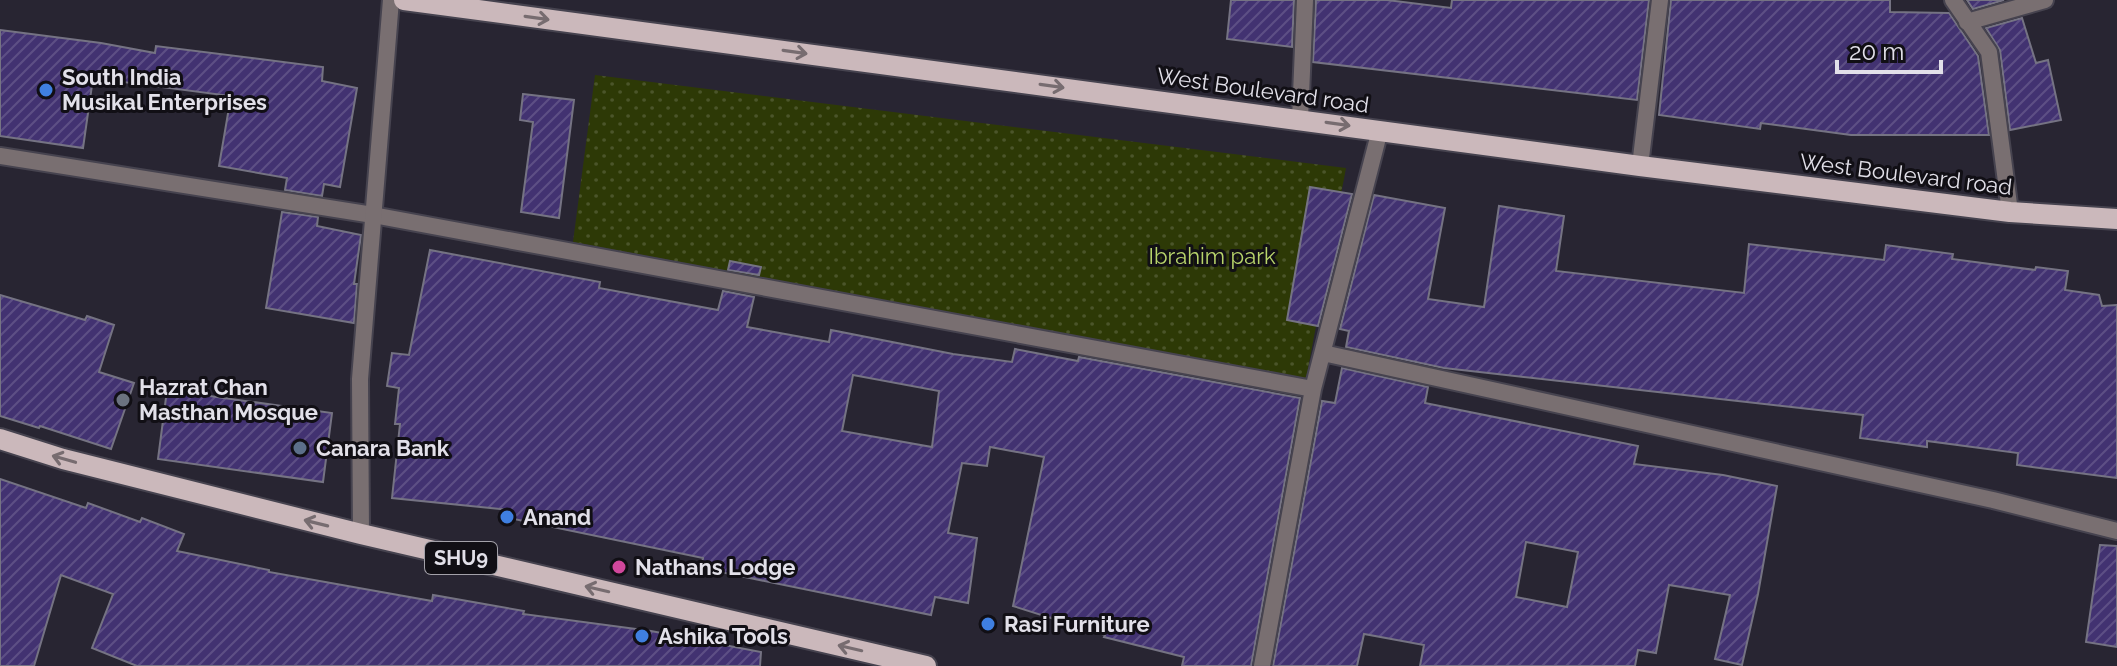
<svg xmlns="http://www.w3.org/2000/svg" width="2117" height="666" font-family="Raleway,sans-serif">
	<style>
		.park { fill: url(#park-dots) }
		.building { fill: url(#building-hatch); stroke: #757383; stroke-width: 2; fill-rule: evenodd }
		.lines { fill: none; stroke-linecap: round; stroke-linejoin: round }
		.minor-casing { stroke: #46434f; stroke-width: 20 }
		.tertiary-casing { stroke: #46434f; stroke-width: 20 }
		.primary-casing { stroke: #46434f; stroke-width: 24 }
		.minor { stroke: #796f71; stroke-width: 16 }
		.tertiary { stroke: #796f71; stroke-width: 16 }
		.primary { stroke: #cbb8bb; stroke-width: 20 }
		.oneway { stroke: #776c70 }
		.shop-dot { fill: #3f7fe0; stroke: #110f15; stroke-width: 3 }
		.worship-dot { fill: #6b7280; stroke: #110f15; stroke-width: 3 }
		.service-dot { fill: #5c6f8a; stroke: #110f15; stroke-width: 3 }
		.hotel-dot { fill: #d1479c; stroke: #110f15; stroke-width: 3 }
		.labels { text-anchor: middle; stroke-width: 6; stroke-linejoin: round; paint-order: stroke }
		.shield { fill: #110f15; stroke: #a3a1a9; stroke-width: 2 }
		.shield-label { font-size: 20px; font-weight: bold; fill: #e2e0e9 }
		.poi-label { font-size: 22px; font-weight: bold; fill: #e2e0e9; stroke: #110f15; text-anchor: start }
		.street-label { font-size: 22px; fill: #e2e0e9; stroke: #110f15 }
		.park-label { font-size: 22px; fill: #b8d46b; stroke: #110f15 }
	</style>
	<defs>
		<pattern id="park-dots" width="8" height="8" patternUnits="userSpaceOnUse" patternTransform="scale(2)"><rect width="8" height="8" fill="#2d3906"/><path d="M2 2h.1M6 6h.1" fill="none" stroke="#4b552a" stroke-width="1.8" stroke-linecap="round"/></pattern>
		<pattern id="building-hatch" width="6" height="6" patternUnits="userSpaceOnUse" patternTransform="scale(2)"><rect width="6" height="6" fill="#423271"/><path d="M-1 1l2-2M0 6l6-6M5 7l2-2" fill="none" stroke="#5d4f85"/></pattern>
	</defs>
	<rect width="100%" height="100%" fill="#282532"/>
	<!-- park -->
	<path class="park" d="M595 75 1346 168 1306 379 573 242Z"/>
	<!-- building -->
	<path class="building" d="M1231 0H1294L1292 47 1227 39Z
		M1316 0H1387L1451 8 1452 0H1649L1637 100 1313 62Z
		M1671 0H1890V12L1949 13 1978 56 1989 135H1851L1761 123 1760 129 1659 115Z
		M1967 0H2004L1973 9Z
		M2022 18 2036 63 2048 60 2061 120 2010 130 2000 50 1986 28Z
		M0 30 101 43 155 53 156 46 323 67 322 81 357 88 340 187 324 184 322 196 285 190 287 178 219 166 231 96 93 78 83 148 0 136Z
		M523 94 574 100 559 218 521 212 533 122 520 120Z
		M1310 187 1352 194 1318 326 1287 320Z
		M1374 195 1445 208 1428 299 1484 307 1499 206 1564 216 1556 271 1744 293 1749 244 1884 260 1886 245 1953 254 1952 259 2035 270 2036 267 2068 271 2065 290 2099 295 2102 306 2117 305V478L2017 465 2018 453 1927 441V447L1860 438 1863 415 1444 368 1346 347 1349 331 1340 329Z
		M282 212 318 217 317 226 361 235 354 284H357L354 323 266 308Z
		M430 250 600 282 599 288 718 310 723 291 754 297 747 327 829 342 831 330 953 354 1012 362 1015 349 1078 361 1079 357 1300 398 1251 666H1182L1184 657 1104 637 1105 635 1013 606 1044 457 990 447 987 466 962 463 948 533 977 538 968 603 935 597 931 615 701 568 703 558 509 518 510 510 392 498 400 424H395L399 388 387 386 392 353 409 355ZM853 375 939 391 932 447 842 431Z
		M730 261 761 267 759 275 728 270Z
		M0 295 85 320 87 316 114 325 99 372 134 383 111 449 40 426 39 428 0 416Z
		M1342 368 1428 387 1425 403 1638 446 1634 464 1723 475 1777 486 1758 594 1742 665 1715 659 1730 595 1669 585 1656 653 1638 650 1635 666H1420L1424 645 1364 634 1357 666H1273L1322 401 1335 403ZM1526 542 1578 552 1567 607 1516 597Z
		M167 390 332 413 323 482 158 459Z
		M0 479 86 508 88 503 140 522 142 518 184 534 177 551 269 570V572L432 601 433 595 524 611 523 614 651 631 761 652 760 666H137L92 648 113 594 61 575 34 666H0Z
		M2100 545 2117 546V647L2086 642Z"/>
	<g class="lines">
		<!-- minor casing -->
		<g class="minor-casing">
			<path id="minor" d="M1953 0 1989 52 2010 212
				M1967 22 2045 0
				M1300 119 1305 0
				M0 156 373 215 1313 389
				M1640 166 1660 0
				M1323 353 1993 500 2117 531
				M1262 666 1313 389 1380 130"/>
		</g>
		<!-- tertiary casing -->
		<g class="tertiary-casing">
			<path id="tertiary" d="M361 534 360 379 391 0"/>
		</g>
		<!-- primary casing -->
		<g class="primary-casing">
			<path id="primary" d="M404 0 1640 166 2010 212 2117 219
				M0 439 63 459 361 534 926 666"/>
		</g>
		<!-- minor -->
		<use href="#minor" class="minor"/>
		<!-- tertiary -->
		<use href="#tertiary" class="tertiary"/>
		<!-- primary -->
		<use href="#primary" class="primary"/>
	</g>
	<!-- one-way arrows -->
	<defs><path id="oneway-shaft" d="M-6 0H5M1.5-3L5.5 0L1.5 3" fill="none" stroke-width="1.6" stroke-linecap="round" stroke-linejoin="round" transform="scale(2)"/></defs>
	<g class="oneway">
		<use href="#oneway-shaft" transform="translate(537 18) rotate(8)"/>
		<use href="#oneway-shaft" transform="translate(795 52) rotate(8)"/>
		<use href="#oneway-shaft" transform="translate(1052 86) rotate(8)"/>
		<use href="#oneway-shaft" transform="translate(1338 124) rotate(8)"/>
		<use href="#oneway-shaft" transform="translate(64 459) rotate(-164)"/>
		<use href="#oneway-shaft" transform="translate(316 523) rotate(-166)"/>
		<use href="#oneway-shaft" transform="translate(597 589) rotate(-167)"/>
		<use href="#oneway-shaft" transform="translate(850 648) rotate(-167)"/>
	</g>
	<!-- markers -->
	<g class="shop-dot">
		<circle cx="46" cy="90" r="8"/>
		<circle cx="507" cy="517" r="8"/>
		<circle cx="988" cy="624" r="8"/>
		<circle cx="642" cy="636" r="8"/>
	</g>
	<circle class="worship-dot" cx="123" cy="400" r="8"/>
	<circle class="service-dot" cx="300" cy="448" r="8"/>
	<circle class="hotel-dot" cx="619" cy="567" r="8"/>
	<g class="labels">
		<!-- shield labels -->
		<rect class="shield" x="425" y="542" width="72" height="32" rx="6"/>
		<g class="shield-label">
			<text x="461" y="565">SHU9</text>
		</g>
		<!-- poi labels -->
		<g class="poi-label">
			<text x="62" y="85">South India<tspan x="62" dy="25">Musikal Enterprises</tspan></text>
			<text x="139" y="395">Hazrat Chan<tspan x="139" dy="25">Masthan Mosque</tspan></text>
			<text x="316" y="456">Canara Bank</text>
			<text x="523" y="525">Anand</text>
			<text x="635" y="575">Nathans Lodge</text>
			<text x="1004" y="632">Rasi Furniture</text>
			<text x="658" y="644">Ashika Tools</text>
		</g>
		<!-- street labels -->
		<g class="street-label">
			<text transform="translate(1263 90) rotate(8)" y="8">West Boulevard road</text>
			<text transform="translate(1906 174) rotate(7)" y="8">West Boulevard road</text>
		</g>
		<!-- park labels -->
		<g class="park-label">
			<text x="1212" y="264">Ibrahim park</text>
		</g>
	</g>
	<!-- scale -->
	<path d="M1837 60v12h104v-12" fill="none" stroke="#e2e0e9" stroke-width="4"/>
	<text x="1849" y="60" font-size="24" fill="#e2e0e9" stroke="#110f15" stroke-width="6" paint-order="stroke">20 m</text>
</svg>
